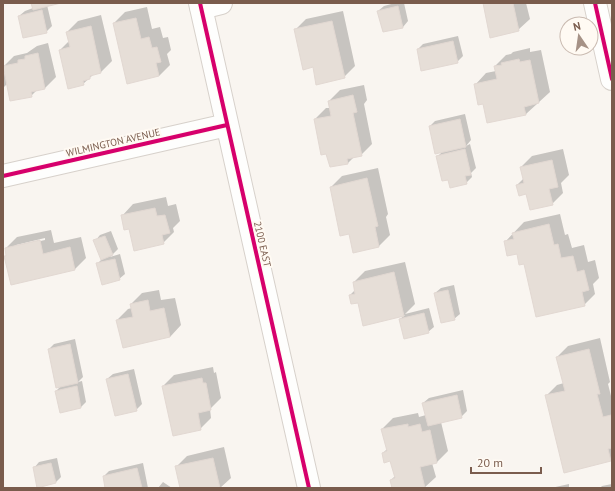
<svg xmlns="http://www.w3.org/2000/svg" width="615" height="491" font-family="'PT Sans',sans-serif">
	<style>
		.shadow { fill: #0003; fill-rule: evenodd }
		.building { fill: #e6ded7; stroke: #e2d8d2 }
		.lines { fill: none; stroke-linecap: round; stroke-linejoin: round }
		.minor-casing { stroke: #d7d1cb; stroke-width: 24 }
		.minor { stroke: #fefefd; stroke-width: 22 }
		.cycleway-casing { stroke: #fffaf3; stroke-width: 6 }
		.cycleway { stroke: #d6006c; stroke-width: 4 }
		.labels { text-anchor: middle; stroke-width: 4; stroke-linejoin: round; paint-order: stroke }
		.street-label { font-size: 10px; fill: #7a5c4d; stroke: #fffaf3 }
	</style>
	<rect width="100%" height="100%" fill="#f9f5f0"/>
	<!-- shadow -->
	<path class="shadow" d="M32 3H57L47 5 52 26 46 32 19 16 25 11 33 8Z
		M395 3H404L408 21 403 27 383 31 378 11 384 6Z
		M484 3H526L530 19 518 30Z
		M147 7 152 29 160 27 163 38 168 37 171 50 167 54 170 65 159 76 114 23 125 12Z
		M343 11 355 66 344 77 313 66 295 30 306 19Z
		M101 15 112 61 101 72 94 74 83 84 60 50 69 41 67 32 78 21Z
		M458 36 463 56 457 62 418 49 423 44Z
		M48 43 56 77 45 88 38 89 31 96 7 84 3 88V62L4 66 14 56 27 53 37 46Z
		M530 48V52L541 50 550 92 526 114 484 103 475 85 486 73 496 71 495 66 506 55 511 54 513 52Z
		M364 85 367 100 364 104 372 144 361 155 354 157 348 163 315 119 326 108H330L329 101 340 90Z
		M465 114 471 140 466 146 470 144 476 168 471 173 472 177 466 183 438 156 443 151 430 126 435 121Z
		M563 149 569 175 561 183 563 193 552 204 527 193 517 185 524 178 521 167 532 156Z
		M378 168 388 214 386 217 390 235 379 246 350 233 331 187 342 176Z
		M166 197 168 206 176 204 180 221 173 228 174 232 163 243 130 228 122 216 133 204Z
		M560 214 565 235 568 234 572 248 584 245 588 262 595 260 599 278 593 284 595 294 584 305 525 263 517 253 505 242 524 222Z
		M51 230 54 243 81 237 86 258 75 269 12 283 5 256 7 255 6 248 17 237ZM45 238V240L13 247 16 245Z
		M111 231 118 249 110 257 120 254 125 274 119 279 97 264 102 259 95 241 100 235Z
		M405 262 415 304 405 314 429 308 434 327 428 332 400 319 405 315 364 325 359 302 350 295 355 290 354 282 365 271Z
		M454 285 460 314 454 319 435 293 441 288Z
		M159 290 161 300 175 298 181 325 170 337 117 320 128 309 132 308 131 304 142 293Z
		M600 338 610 382 608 384 612 400V459L610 460 546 396 557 385 564 383 557 357 568 346Z
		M75 339 83 377 78 382 82 381 86 402 81 407 56 391 61 386 49 349 54 344Z
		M213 367 214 373 216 372 221 398 210 409 211 418 200 429 163 386 174 375Z
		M134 369 142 404 136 410 107 379 113 374Z
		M463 390 467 411 461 417 441 422 448 451 437 462 432 463 436 477 424 488H393L391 480 395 476 391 460 383 453 387 449 382 429 393 418 418 413 419 417 426 415 423 403 429 398Z
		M224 447 231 478 220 488H181L176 467 187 456Z
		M57 458 61 477 56 482 38 487 34 468 39 462Z
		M143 463 148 488H106L104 476 109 471Z
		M163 482 172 488H158Z
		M569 484V488H551Z
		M612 484V488H600L602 486Z"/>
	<!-- building -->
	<path class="building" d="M31 3H61L33 10Z
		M483 3H513L519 31 490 38Z
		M398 6 403 28 383 32 377 11Z
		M42 10 47 33 23 38 18 16Z
		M136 18 141 39 149 37 152 48 157 47 161 62 156 63 159 76 127 84 113 23Z
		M332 21 345 78 316 85 313 67 303 70 294 29Z
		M91 26 101 73 90 76V79L83 81 84 85 68 89 59 50 70 47 66 32Z
		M453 41 458 63 421 71 417 49Z
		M38 53 45 89 31 92 32 97 10 101 3 66 18 63V60L25 59V56Z
		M519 59 520 62 530 60 539 103 524 107 526 115 487 123 483 104 478 105 474 84 497 79 494 66 502 65 501 63Z
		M353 95 357 112 353 113 362 156 347 159 348 164 330 167 326 154 321 155 314 119 331 116 328 101Z
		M460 119 466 147 435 154 429 126Z
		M465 149 471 175 465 176 467 184 450 188 448 180 442 181 436 156Z
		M552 160 558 187 549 189 553 205 530 210 526 194 519 196 516 185 524 183 520 167Z
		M367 178 378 226 375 227 379 247 353 253 349 234 340 236 330 187Z
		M155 208 157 216 165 215 170 233 162 235 164 244 134 251 129 229 124 230 121 215Z
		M549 224 554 245 558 244 561 258 573 256 577 272 584 270 589 290 582 292 585 306 536 317 524 264 519 265 517 254 507 256 504 241 514 239 512 233Z
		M105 236 113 255 101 260 93 240Z
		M40 240 43 254 70 247 75 270 11 285 4 256H6L5 248Z
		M115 259 120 280 102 285 96 263Z
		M394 272 404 316 363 326 358 303 351 304 349 295 355 294 353 282Z
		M448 290 455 320 441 323 434 293Z
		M148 300 150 311 164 308 170 337 123 348 116 320 133 317 130 304Z
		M424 313 429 333 404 339 399 319Z
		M70 344 78 383 56 388 48 349Z
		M589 349 600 394H597L603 417 611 415 612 420V448L608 449 611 461 564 473 545 395 565 391 556 357Z
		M128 374 137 411 115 416 106 379Z
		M202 378 203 383H206L211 410 198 413 201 430 173 436 162 386Z
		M77 386 81 408 60 413 55 391Z
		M457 395 462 418 428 426 422 403Z
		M408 424V427L420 424 422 432 430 430 437 463 420 467 425 488H392L390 480 395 478 390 461 384 463 382 453 387 451 381 429Z
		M213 458 220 488H180L175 466Z
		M51 463 56 483 37 488 33 467Z
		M137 468 142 488H105L103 476Z"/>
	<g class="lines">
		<!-- minor casing -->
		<g class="minor-casing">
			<path id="minor" d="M200 3 309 488
				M595 3 612 79
				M201 8 221 3
				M3 176 227 125"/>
		</g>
		<!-- minor -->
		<use href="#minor" class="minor"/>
		<!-- cycleway casing -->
		<g class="cycleway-casing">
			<path id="cycleway" d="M200 3 309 488
				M595 3 612 79
				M3 176 227 125"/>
		</g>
		<!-- cycleway -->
		<use href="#cycleway" class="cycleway"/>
	</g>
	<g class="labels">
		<!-- street labels -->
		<g class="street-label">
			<text transform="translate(113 142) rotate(-13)" y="4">WILMINGTON AVENUE</text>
			<text transform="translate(263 244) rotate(77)" y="4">2100 EAST</text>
		</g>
	</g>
	<!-- border -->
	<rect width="615" height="491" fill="none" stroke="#7a5c4d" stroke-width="8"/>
	<!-- north arrow -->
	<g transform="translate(579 36) rotate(347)"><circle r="19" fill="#fffaf3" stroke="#cabbb1"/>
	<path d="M0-3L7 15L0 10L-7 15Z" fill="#a69286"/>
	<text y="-6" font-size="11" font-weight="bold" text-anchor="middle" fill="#7a5c4d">N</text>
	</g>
	<!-- scale -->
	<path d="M471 467v6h70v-6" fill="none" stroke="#7a5c4d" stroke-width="2"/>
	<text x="477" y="467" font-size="12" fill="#7a5c4d" stroke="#fffaf3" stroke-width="3" paint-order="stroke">20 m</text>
</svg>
